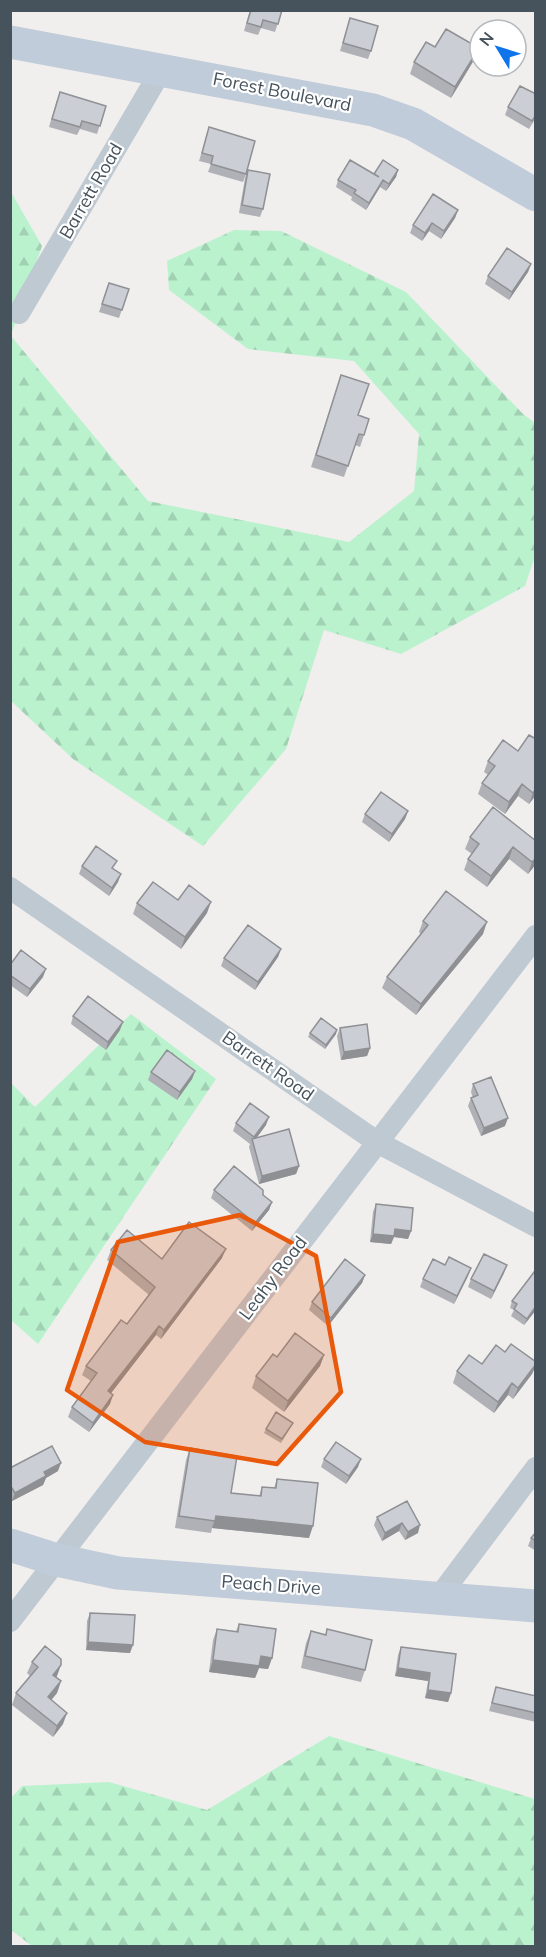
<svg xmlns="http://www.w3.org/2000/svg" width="546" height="1957" font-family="Mulish,sans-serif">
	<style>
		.forest { fill: url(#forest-firs) }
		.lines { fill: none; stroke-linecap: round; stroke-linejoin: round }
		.street { stroke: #bec9d2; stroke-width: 22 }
		.secondary { stroke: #c0ccd9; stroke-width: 33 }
		.wall { fill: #afb1b6 }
		.shaded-wall { fill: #8e9094 }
		.building { fill: #cbced4; stroke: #8e9094; stroke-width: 1.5 }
		.marked { fill: #e8590c; fill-opacity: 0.2; stroke: #e8590c; stroke-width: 4.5; stroke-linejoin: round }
		.labels { text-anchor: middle; stroke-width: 4.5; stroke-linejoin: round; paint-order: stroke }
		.street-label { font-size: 18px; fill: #46535d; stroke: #fff }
	</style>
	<defs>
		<pattern id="forest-firs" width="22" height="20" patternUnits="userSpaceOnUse" patternTransform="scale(1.5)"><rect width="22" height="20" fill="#baf2ce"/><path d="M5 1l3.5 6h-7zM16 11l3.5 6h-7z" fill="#a1d1b3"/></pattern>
	</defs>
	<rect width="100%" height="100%" fill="#f1eeee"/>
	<!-- forest -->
	<path class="forest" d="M11 192 42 246 11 335Z
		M234 230 281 231 406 292 523 414 535 423V556L525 586 401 654 324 630 286 749 203 846 73 759 11 701V336L148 501 349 542 414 491 419 434 354 361 248 349 169 290 167 261Z
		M131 1014 216 1079 38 1344 11 1320 10 1082 35 1107Z
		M329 1736 535 1799V1946H32L11 1930V1798L22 1786 109 1782 207 1810Z"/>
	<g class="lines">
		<!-- street -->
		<path class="street" d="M19 313 162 69
			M10 888 377 1142 536 1226
			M438 1598 536 1468
			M10 1621 536 936"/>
		<!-- secondary -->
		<path class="secondary" d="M10 42 373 110 413 124 536 195
			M10 1545 57 1560 118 1573 536 1606"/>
	</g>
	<!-- wall -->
	<path class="wall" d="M250 10H282L275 32 261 28 258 35 244 31Z
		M350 18 371 51 368 59 340 51Z
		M435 47 474 60 451 98 410 74 414 62Z
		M57 100 106 106 97 134 80 129 77 135 49 127Z
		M508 107 536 118 529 129 505 115Z
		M209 127 246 174 243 182 208 172 211 164 199 161Z
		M248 170 263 209 260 217 239 213 245 178Z
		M398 170 396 177 386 191 380 187 366 210 351 200 352 197 336 187 338 180Z
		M458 210 455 218 441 239 429 231 422 241 410 233 413 225Z
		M531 264 528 272 509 300 485 284 488 276Z
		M109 283 129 289 119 318 99 312Z
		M341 375 358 415 364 435 360 447 355 445 344 477 311 467Z
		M536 739V795L529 804 518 796 505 814 478 794 482 783 488 775 484 772 488 761 518 751Z
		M408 811 405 819 389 842 362 822 365 814Z
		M470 837 536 841V864L528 874 509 859 487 887 464 870 468 859 472 854 465 849Z
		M82 866 114 869 118 882 109 896 79 874Z
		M178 900 207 913 181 949 133 914 137 903Z
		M423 921 483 934 416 1015 382 988 387 977 421 934 419 932Z
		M281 949 278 957 255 990 221 966 224 958Z
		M10 965 43 977 27 997 10 985Z
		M73 1016 120 1030 106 1050 71 1024Z
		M340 1028 370 1048 367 1056 341 1060 337 1036Z
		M310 1033 336 1034 325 1049 308 1037Z
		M195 1071 192 1079 177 1100 148 1080 151 1072Z
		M473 1084 505 1126 481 1136 468 1106 471 1098H473L471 1092Z
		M236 1123 266 1125 256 1138 299 1166 296 1174 259 1184 249 1147 250 1144 233 1131Z
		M214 1190 272 1202 269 1210 252 1231 211 1198Z
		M376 1204 411 1231 408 1239 394 1237 391 1244 370 1242 373 1212Z
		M111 1250 162 1259 222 1258 161 1339 156 1335 111 1393 110 1404 89 1432 68 1417 72 1407 91 1381 82 1375 86 1366 127 1324 149 1295 107 1260Z
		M445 1265 468 1276 454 1304 420 1287 423 1279Z
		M536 1269V1310L524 1325 511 1316 514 1310 510 1308 512 1301 532 1274 535 1269Z
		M504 1273 491 1299 468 1287 471 1279Z
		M365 1275 362 1283 328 1326 309 1310 312 1302Z
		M505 1352 536 1362V1366L532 1374 513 1399 508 1395 494 1413 453 1383 457 1371 482 1364Z
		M324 1355 320 1366 284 1412 252 1388 256 1376 277 1357Z
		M293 1423 281 1443 264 1433 266 1429Z
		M190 1448 231 1493 259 1496 262 1487 274 1488 277 1479 309 1538 212 1528 211 1533 175 1528 186 1460Z
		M324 1459 358 1467 346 1484 321 1467Z
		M10 1468 58 1471 46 1478 43 1485 12 1501 10 1498Z
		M407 1501 418 1533 405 1540 399 1531 382 1541 374 1525 377 1517Z
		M536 1532V1551L528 1546 531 1538Z
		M90 1613 130 1653 86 1650 87 1621Z
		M239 1624 272 1658 268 1669 259 1668 255 1678 209 1672 213 1640 217 1629 236 1631Z
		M327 1629 365 1670 361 1682 301 1668 306 1643 311 1631 325 1635Z
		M401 1647 451 1693 448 1702 425 1698 428 1681 395 1676 398 1655Z
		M32 1662 57 1676 56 1678 61 1681 57 1693 51 1700 63 1724 53 1737 12 1705 16 1693 30 1676 27 1673Z
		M496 1687 536 1696V1722L489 1711Z"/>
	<!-- shaded-wall -->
	<path class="shaded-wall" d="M479 48 474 60 451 98 455 87Z
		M398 170 396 177 386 191 389 184Z
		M383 180 380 187 366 210 369 203Z
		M458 210 455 218 441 239 444 231Z
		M432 223 429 231 422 241 425 233Z
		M531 264 528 272 509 300 512 292Z
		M522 784 518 796 505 814 509 802Z
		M536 789V795L529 804 533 793Z
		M408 811 405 819 389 842 392 834Z
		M513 847 509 859 487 887 491 876Z
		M536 858V864L528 874 532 862Z
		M121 874 118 882 109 896 112 888Z
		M211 902 207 913 181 949 185 937Z
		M487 922 483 934 416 1015 421 1004Z
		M281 949 278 957 255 990 258 982Z
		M46 969 43 977 27 997 30 989Z
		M123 1022 120 1030 106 1050 108 1042Z
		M337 1030 336 1034 325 1049 326 1045Z
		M370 1048 367 1056 341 1060 344 1052Z
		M195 1071 192 1079 177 1100 180 1092Z
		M269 1117 266 1125 253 1143 254 1137Z
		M508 1118 505 1126 481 1136 484 1128Z
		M299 1166 296 1174 259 1184 262 1176Z
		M272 1202 269 1210 252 1231 255 1223Z
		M395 1229 411 1231 408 1239 394 1237 391 1244 370 1242 373 1234Z
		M226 1249 222 1258 161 1339 164 1330Z
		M507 1265 504 1273 491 1299 494 1291Z
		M471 1268 468 1276 454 1304 457 1296Z
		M365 1275 362 1283 328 1326 331 1318Z
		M536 1306V1310L524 1325 527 1319Z
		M159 1326 156 1335 105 1401 108 1391Z
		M324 1355 320 1366 284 1412 288 1401Z
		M536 1364 532 1374 513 1399 518 1388Z
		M512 1383 508 1395 494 1413 498 1402Z
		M113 1395 110 1404 89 1432 93 1423Z
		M361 1459 358 1467 346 1484 349 1476Z
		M61 1463 58 1471 46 1478 43 1485 12 1501 15 1493 44 1472Z
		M216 1516 313 1526 309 1538 212 1528Z
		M402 1523 399 1531 382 1541 385 1533Z
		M420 1525 418 1533 405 1540 408 1532Z
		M88 1642 133 1645 130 1653 86 1650Z
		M261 1656 272 1658 268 1669 259 1668 255 1678 209 1672 213 1660Z
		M61 1665 57 1676 49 1687 53 1675Z
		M398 1668 430 1673 428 1681 395 1676Z
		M61 1681 57 1693 44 1709 48 1697Z
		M428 1690 451 1693 448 1702 425 1698Z
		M67 1713 63 1724 53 1737 57 1726Z"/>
	<!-- building -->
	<path class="building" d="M251 10H282L278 24 263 20 261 27 247 23Z
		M350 18 378 26 371 51 343 43Z
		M446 29 479 48 455 87 414 62 426 42 435 47Z
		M520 86 536 94V115L532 121 508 107Z
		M60 92 106 106 100 126 82 121 80 127 52 119Z
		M209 127 255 141 246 174 211 164 213 156 202 153Z
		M350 160 379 177 374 174 383 160 398 170 389 184 383 180 369 203 354 193 356 190 338 180Z
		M248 170 270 174 263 209 242 205Z
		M433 194 458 210 444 231 432 223 425 233 413 225Z
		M507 248 531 264 512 292 488 276Z
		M109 283 129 289 122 310 102 304Z
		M341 375 369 384 358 415 369 419 364 435 359 434 348 466 316 455Z
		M529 735 536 739V789L533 793 522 784 509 802 482 783 495 766 488 761 503 740 518 751Z
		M381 792 408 811 392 834 365 814Z
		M493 807 536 841V858L532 862 513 847 491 876 468 859 479 844 470 837Z
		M96 846 117 861 112 868 121 874 112 888 82 866Z
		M153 882 178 900 189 885 211 902 185 937 137 903Z
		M446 891 487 922 421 1004 387 977 428 925 423 921Z
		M248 925 281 949 258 982 224 958Z
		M21 950 46 969 30 989 10 975V965Z
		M88 996 123 1022 108 1042 73 1016Z
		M321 1018 337 1030 326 1045 310 1033Z
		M367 1024 370 1048 344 1052 340 1028Z
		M167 1050 195 1071 180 1092 151 1072Z
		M491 1077 508 1118 484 1128 471 1098 478 1095 473 1084Z
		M250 1103 269 1117 254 1137 236 1123Z
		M289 1129 299 1166 262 1176 252 1139Z
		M234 1166 263 1190V1195L272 1202 255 1223 214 1190Z
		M376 1204 413 1208 411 1231 395 1229 394 1236 373 1234Z
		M189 1222 226 1249 164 1330 159 1326 108 1391 113 1395 93 1423 72 1407 97 1373 86 1366 121 1320 127 1324 155 1287 111 1250 127 1230 162 1259Z
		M484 1254 507 1265 494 1291 471 1279Z
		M449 1257 471 1268 457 1296 423 1279 433 1259 445 1265Z
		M345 1259 365 1275 331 1318 312 1302Z
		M536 1269V1306L527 1319 514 1309 517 1304 512 1301 535 1271V1269Z
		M295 1333 324 1355 288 1401 256 1376 273 1354 277 1357Z
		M511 1344 536 1362V1364L518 1388 512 1383 498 1402 457 1371 469 1355 482 1364 496 1345 505 1352Z
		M276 1412 293 1423 282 1439 266 1429Z
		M336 1442 361 1459 349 1476 324 1459Z
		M52 1446 61 1463 44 1472 46 1476 15 1493 10 1485V1468Z
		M190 1448 237 1456 231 1493 261 1496 262 1487 276 1488 277 1479 318 1483 313 1526 216 1516 215 1521 179 1516Z
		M407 1501 420 1525 408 1532 402 1523 385 1533 377 1517Z
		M536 1532V1541L531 1538Z
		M90 1613 135 1615 133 1645 88 1642Z
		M239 1624 276 1629 272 1658 261 1656 259 1666 213 1660 217 1629 238 1632Z
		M327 1629 372 1640 365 1670 305 1656 311 1631 326 1635Z
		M45 1646 61 1659V1665L53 1675 61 1681 48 1697 67 1713 57 1726 16 1693 38 1667 32 1662Z
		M401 1647 456 1654 451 1693 428 1690 430 1673 398 1668Z
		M496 1687 536 1696V1713L492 1703Z"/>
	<!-- marked area -->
	<path class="marked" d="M240 1215 316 1256 341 1392 277 1464 145 1442 67 1390 118 1242Z"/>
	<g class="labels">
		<!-- street labels -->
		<g class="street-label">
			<text transform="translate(282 92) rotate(11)" y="6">Forest Boulevard</text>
			<text transform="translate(91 191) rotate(-60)" y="6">Barrett Road</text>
			<text transform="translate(268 1066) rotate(35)" y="6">Barrett Road</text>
			<text transform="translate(273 1278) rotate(-53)" y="6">Leahy Road</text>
			<text transform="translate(271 1585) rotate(4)" y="6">Peach Drive</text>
		</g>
	</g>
	<!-- border -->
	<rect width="546" height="1957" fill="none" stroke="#46535d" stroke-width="24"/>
	<!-- north arrow -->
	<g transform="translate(498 48) rotate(308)"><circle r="28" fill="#ffffff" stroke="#b5babe" stroke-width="1.5"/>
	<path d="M0-4.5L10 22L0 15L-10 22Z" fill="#0e74eb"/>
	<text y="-9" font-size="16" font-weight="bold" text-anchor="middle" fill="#46535d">N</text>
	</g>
</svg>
